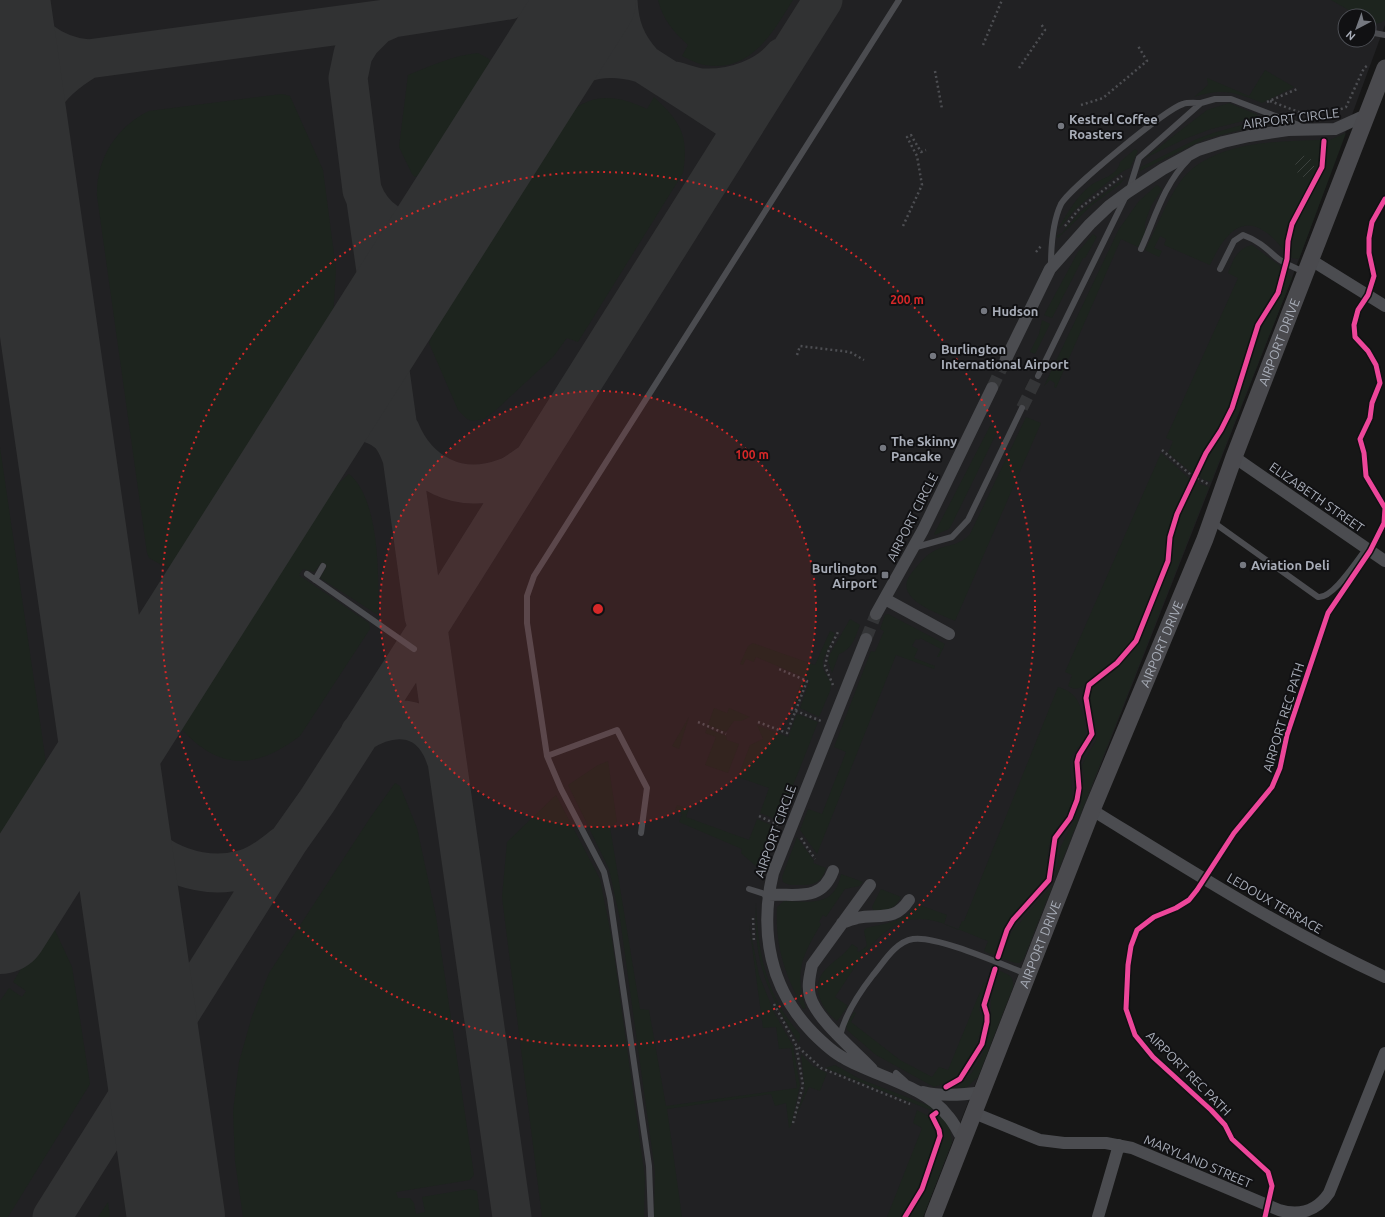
<svg xmlns="http://www.w3.org/2000/svg" width="1385" height="1217" font-family="Ubuntu,sans-serif">
	<style>
		.built { fill: #212123; fill-rule: evenodd }
		.grass { fill: #1d241e }
		.garden { fill: url(#garden-furrows) }
		.lines { fill: none; stroke-linecap: round; stroke-linejoin: round }
		.taxiway { stroke: #313233; stroke-width: 39 }
		.runway { stroke: #313233; stroke-width: 98 }
		.minor-tunnel { stroke: #343537; stroke-width: 12; stroke-dasharray: 12 6; stroke-linecap: butt }
		.path { stroke: #4d4e52; stroke-width: 2.5; stroke-dasharray: 2 3; stroke-linecap: butt }
		.service { stroke: #4b4c50; stroke-width: 6 }
		.minor { stroke: #4b4c50; stroke-width: 12 }
		.secondary { stroke: #4a4a4e; stroke-width: 17 }
		.cycleway-casing { stroke: #111113; stroke-width: 8 }
		.cycleway { stroke: #ed469a; stroke-width: 5 }
		.ring { fill: none; stroke: #d62828; stroke-width: 2; stroke-dasharray: 2 4 }
		.poi-dot { fill: #757880; stroke: #111113; stroke-width: 1.5 }
		.labels { text-anchor: middle; stroke-width: 4; stroke-linejoin: round; paint-order: stroke }
		.street-label { font-size: 13px; fill: #a8adb8; stroke: #111113 }
		.poi-label { font-size: 13px; font-weight: bold; fill: #a8adb8; stroke: #111113; text-anchor: start }
		.centre { fill: #d62828; stroke: #111113; stroke-width: 2 }
		.ring-label { font-size: 12px; text-anchor: middle; font-weight: bold; fill: #d62828; stroke: #111113; stroke-width: 4; stroke-linejoin: round; paint-order: stroke }
	</style>
	<defs>
		<pattern id="garden-furrows" width="10" height="10" patternUnits="userSpaceOnUse"><rect width="10" height="10" fill="#1d241e"/><path d="M-1 1l2-2M0 10L10 0M9 11l2-2" fill="none" stroke="#3b413d"/></pattern>
	</defs>
	<rect width="100%" height="100%" fill="#171717"/>
	<!-- built -->
	<path class="built" d="M0 0H1385V25L1292 278 923 1217H0ZM1345 16H1369V40H1345Z"/>
	<!-- grass -->
	<path class="grass" d="M658 0H793C773 32 751 73 705 65 697 64 689 59 682 56L688 45C673 31 663 20 658 0Z
		M1331 0H1385V20C1380 24 1375 25 1369 21V16H1359Z
		M478 53 489 59 494 71C479 105 450 159 415 177L412 174 399 147 408 75C431 66 454 55 478 53Z
		M1265 70 1294 87 1262 103C1235 92 1222 88 1194 97L1208 85 1207 78 1249 96Z
		M282 94 290 96 323 170 336 269 333 318 313 363 201 543 178 574 149 558 147 553 97 196C96 159 116 127 149 111Z
		M654 97C681 122 689 136 683 173L578 342 567 338 553 357 496 410 484 419 472 421 467 419 458 410 429 343 450 293 551 131C581 96 605 89 647 109Z
		M1229 103 1258 115 1255 118 1211 129 1187 138 1145 158 1207 110Z
		M1262 117 1272 122 1205 139 1140 171 1141 167 1197 139 1213 133 1260 120Z
		M1346 133 1299 259 1292 258C1278 242 1313 193 1320 177 1325 166 1326 153 1327 141Z
		M1321 140 1318 168 1287 227 1284 247 1282 248C1277 242 1271 235 1264 231 1237 213 1220 244 1210 265L1164 245 1166 239 1160 236 1154 248 1162 251 1159 257 1145 250C1157 228 1165 203 1180 182 1209 142 1275 141 1321 140Z
		M1135 149 1138 151 1130 168C1121 170 1084 201 1075 210 1069 216 1065 223 1058 229 1067 214 1076 197 1090 186 1100 178 1117 177 1120 162Z
		M1126 177 1119 185 1092 205 1058 238 1056 236 1062 233 1080 212Z
		M1157 185 1162 189 1151 206 1145 223V233L1138 247 1121 239 1056 388 1054 387 1055 383 1050 380 1044 386 1119 229 1139 201Z
		M1093 234 1097 237 1085 258H1083L1052 318 1044 315 1078 252Z
		M1252 245 1279 265 1282 269 1278 287 1254 330 1233 400 1196 471 1194 473 1191 472 1168 453 1173 441 1166 438 1238 278 1228 273C1233 260 1237 249 1252 245Z
		M1286 272 1292 278 1211 482 1202 479 1199 474 1207 456 1233 411 1266 315 1279 296Z
		M1042 320 1050 324 1035 354 1030 352 1039 334Z
		M1026 417 1041 423 955 621C936 612 888 598 914 570 919 564 926 555 934 551 947 544 960 546 970 534Z
		M990 426 998 430 952 524 949 529 935 535 934 534Z
		M0 447 47 770 45 785 0 853Z
		M1161 453 1190 479 1169 533 1166 560 1134 639 1116 660 1083 686C1077 690 1073 689 1068 686L1072 675 1065 672Z
		M349 474C380 499 379 578 378 615L320 578 327 566 322 562 314 572 303 569 299 575 369 623 370 629 300 736C251 773 215 769 175 722L316 503Z
		M1196 483 1209 487 1024 958 1020 963H1015L1001 958 1011 933 1054 883 1061 846 1075 819 1081 803 1084 779 1082 765 1096 740 1097 730 1089 705V694L1095 683 1123 661 1135 648 1143 634 1171 560 1175 528 1179 516Z
		M888 614 945 644 939 657H937L941 649 920 638 919 640 916 639 912 646 918 649 914 658 935 666 934 669 896 655 817 854 800 830 808 809 822 814 846 752 834 747 871 651 875 652 884 631 880 629 885 615Z
		M850 619 860 625C855 637 853 649 839 654L832 673 828 661 830 654Z
		M830 631 835 633 823 660V669L831 683 830 691 819 717 800 708 810 680 756 657 754 662 746 659 743 665 740 664 748 646 753 643 815 665Z
		M802 681 805 682 795 706 792 705Z
		M1058 687C1064 689 1070 691 1074 696 1081 703 1089 730 1084 739 1081 746 1073 751 1071 759 1068 773 1075 789 1071 805 1066 819 1054 827 1050 842 1046 854 1049 866 1045 878L1006 923 999 939 995 956 984 951 988 941C970 935 948 923 930 920 883 911 858 965 835 997L848 1006 837 1021C821 1009 810 986 825 970 834 960 845 955 852 944L858 948 857 951 859 952 867 946 864 931 866 928C884 924 907 921 917 904L947 915 944 924 958 930 962 921H964Z
		M714 708 727 713 729 708 750 717 741 721H734L726 732 708 725Z
		M797 714 818 722 779 821 760 813 769 788 738 777 750 745 763 739 757 725 788 737Z
		M689 717 679 749 672 746Z
		M707 728 726 736 727 740 739 744 728 773 705 765 716 737 705 733Z
		M608 761 617 822 610 827 640 1009 649 1010 666 1106 797 1088 791 1048 779 1049 776 1027 763 1028 749 924 759 975 774 1012 793 1046 800 1085 791 1126 789 1128 786 1103 775 1106 771 1094 667 1109 682 1217H654L655 1171 620 919 609 869 568 785 598 765Z
		M395 783 400 786 417 828 436 916 474 1175 470 1180 396 1192 398 1198H410L414 1203 416 1214 425 1212 422 1197 470 1189 477 1191 480 1217H243L235 1161 233 1112 239 1062 252 1016 269 973 370 818Z
		M556 795 600 879 612 940 645 1178 644 1217H542L502 897 507 842Z
		M677 805 689 809 686 817 749 840 757 819 776 827 758 868 741 853 742 849 679 822 682 814 675 810Z
		M797 837 814 861 813 863 826 868C822 882 815 885 801 885 794 885 789 886 783 882L782 877Z
		M841 874 863 882 859 886 845 889 826 917 823 915 819 922 821 924C802 956 794 971 806 1008L803 1009C785 974 775 947 777 907L784 901C811 902 835 907 841 874Z
		M881 889 901 897C895 909 887 911 874 911L872 907Z
		M756 903C758 953 766 996 800 1034L799 1043C768 994 753 963 756 903Z
		M47 927 54 928 72 967 90 1084 8 1217H0V1001L9 988 22 997 26 991 13 982Z
		M1000 971C1009 975 1014 976 1013 987L978 1077 967 1087 953 1089C976 1077 988 1047 991 1022 992 1015 990 1007 991 1001 992 991 997 981 1000 971Z
		M984 982 986 983 979 1010 984 1020C978 1039 972 1063 957 1077 951 1082 941 1084 934 1087L876 1055 847 1030 846 1024 854 1012 856 1013 851 1022 900 1060 932 1077 939 1067 948 1070Z
		M801 1054 813 1066 827 1073 820 1091 809 1087 793 1123 805 1091Z
		M835 1065 860 1079 935 1108 930 1110 825 1068Z
		M917 1110 928 1116 937 1137C927 1166 919 1193 901 1217H887L922 1128 913 1123Z
		M939 1113 949 1125 952 1142 923 1217H908L923 1194 943 1137 944 1133 936 1118Z
		M108 1202 110 1217H98Z"/>
	<!-- garden -->
	<path class="garden" d="M1299 155C1311 155 1318 164 1312 176L1302 177 1297 172 1294 158Z"/>
	<g class="lines">
		<!-- taxiway -->
		<path class="taxiway" d="M10 0C23 33 53 56 88 59
			M530 0C564 10 594 32 624 51 663 77 703 101 742 128
			M618 0C619 26 626 44 643 63
			M393 18 377 25 361 41 353 54 348 78 362 190C373 219 399 238 431 227 437 225 443 220 449 216
			M675 81C686 84 697 89 708 88 735 88 765 78 783 57
			M523 109 519 107C560 75 585 47 641 63
			M25 169C34 113 36 90 88 59L393 18 509 0
			M366 201 381 306 377 331
			M381 306 424 616 428 628 512 1217
			M400 430C418 474 459 495 505 478 515 475 523 467 532 462
			M298 454C307 445 316 433 328 427 345 416 374 420 389 434 395 440 399 450 402 458
			M360 733C396 710 432 716 446 759
			M116 798C121 808 125 819 131 828 155 864 204 881 245 869 259 865 272 855 284 845
			M0 900 22 890
			M52 1217 288 842 317 801 428 628 823 0"/>
		<!-- runway -->
		<path class="runway" d="M1 0 176 1217
			M0 925 587 0"/>
		<!-- minor-tunnel -->
		<path class="minor-tunnel" d="M992 388 1006 359
			M1022 408 1038 376
			M866 639 876 614"/>
		<!-- path -->
		<path class="path" d="M983 45 1002 0
			M1019 68 1045 30 1041 24
			M935 71 942 109
			M1270 101 1304 114 1310 115
			M1267 102 1297 89
			M1081 105 1103 98 1147 61 1138 46
			M1327 115 1346 107 1364 68 1368 65
			M903 226 922 185 917 156 907 137 911 135 921 152 926 150
			M1065 226 1080 208 1122 176
			M1036 252 1041 246
			M797 355 800 346 850 352 864 360
			M1162 450 1191 475 1208 484
			M833 685 825 666 828 652 839 630
			M791 709 821 721
			M698 722 726 734
			M758 722 787 733 807 681 779 669
			M759 816 778 825
			M801 838 815 859
			M753 918 754 943
			M774 1004 796 1045 821 1068 910 1104
			M793 1123 803 1085 796 1045"/>
		<!-- service -->
		<path class="service" d="M1369 32 1385 35
			M1129 190 1139 158 1201 103 1215 99H1231L1304 127
			M1141 249C1155 218 1164 184 1188 160
			M1051 266C1051 246 1052 223 1061 204 1069 189 1166 109 1183 104 1188 102 1196 103 1201 103
			M1220 269 1234 241 1243 235C1257 240 1265 247 1276 257 1284 264 1294 267 1304 272
			M1038 376 1125 198
			M1213 522 1318 597C1333 599 1357 560 1367 548
			M913 548 952 537 968 520 1022 408
			M307 574 414 649
			M315 580 323 566
			M547 756 617 730 647 788 641 833
			M749 889 768 895
			M840 1036C845 1014 859 993 873 975 884 962 895 942 913 939 936 935 1003 965 1027 974
			M896 1073 905 1081
			M651 1217 649 1166 610 898 604 872 561 789 547 756 527 623V596L534 576 899 0"/>
		<!-- minor -->
		<path class="minor" d="M1311 260 1385 306
			M1006 359 1050 269 1090 224 1109 206 1128 192 1163 169 1198 150 1223 142 1249 136 1288 130 1335 129 1366 115
			M1234 457 1385 561
			M885 599 949 634
			M876 614 923 530 992 388
			M866 639 773 873C759 932 770 989 813 1033 822 1042 832 1052 844 1058 875 1076 925 1086 947 1115 954 1122 958 1132 963 1140
			M1092 810C1188 869 1283 930 1385 977
			M870 885 812 965C810 975 807 986 810 996 816 1019 855 1051 872 1069
			M768 895C796 893 821 903 833 871
			M842 923C847 921 852 919 857 918 878 913 894 923 909 900
			M923 1092C943 1097 963 1095 982 1092
			M974 1113 1040 1140 1064 1143H1106L1132 1148 1279 1210C1299 1216 1317 1211 1329 1193L1385 1053
			M1098 1217 1119 1145"/>
		<!-- secondary -->
		<path class="secondary" id="s1" d="M933 1217 1092 810 1205 539 1234 457 1385 68"/>
		<!-- cycleway casing -->
		<g class="cycleway-casing">
			<path id="cycleway" d="M998 957 1007 930 1013 920 1049 880 1055 838 1070 818 1077 800 1079 788 1077 762 1079 755 1092 734 1086 698 1089 685 1117 663 1136 641 1168 561 1170 537 1177 514 1206 453 1221 430 1232 408 1258 325 1278 293 1287 259 1288 241 1292 224 1322 167 1324 141
				M946 1087 960 1079 982 1044 987 1022V1015L984 1005 995 969
				M905 1217 922 1189 940 1136 939 1130 932 1116 936 1113
				M1265 1217 1272 1186 1268 1172 1232 1139 1225 1125 1211 1110 1153 1057 1135 1035 1126 1009 1128 965 1131 946 1137 930 1154 917 1176 908 1189 900 1197 890 1234 833 1272 787 1280 768 1287 735 1328 613 1370 551 1384 523 1385 508 1366 476 1364 453 1360 439 1370 418 1372 403 1380 383 1376 365 1368 351 1355 337 1354 325 1358 310 1368 295 1374 276 1369 253V238L1372 222 1385 199"/>
		</g>
		<!-- cycleway -->
		<use href="#cycleway" class="cycleway"/>
	</g>
	<!-- distance rings -->
	<circle cx="598" cy="609" r="218" fill="#d62828" fill-opacity=".12"/>
	<g class="ring">
		<circle cx="598" cy="609" r="218"/>
		<circle cx="598" cy="609" r="437"/>
	</g>
	<!-- markers -->
	<g class="poi-dot">
		<circle cx="1061" cy="126" r="4"/>
		<circle cx="984" cy="311" r="4"/>
		<circle cx="933" cy="356" r="4"/>
		<circle cx="883" cy="448" r="4"/>
		<circle cx="1243" cy="565" r="4"/>
		<rect x="881" y="571" width="8" height="8" rx="2"/>
	</g>
	<g class="labels">
		<!-- street labels -->
		<g class="street-label">
			<text transform="translate(1291 118) rotate(-7)" y="5">AIRPORT CIRCLE</text>
			<text dy="5" stroke="none"><textPath href="#s1" startOffset="941">AIRPORT DRIVE</textPath></text>
			<text transform="translate(1317 497) rotate(35)" y="5">ELIZABETH STREET</text>
			<text transform="translate(912 517) rotate(-63)" y="5">AIRPORT CIRCLE</text>
			<text dy="5" stroke="none"><textPath href="#s1" startOffset="617">AIRPORT DRIVE</textPath></text>
			<text transform="translate(1283 717) rotate(-73)" y="5">AIRPORT REC PATH</text>
			<text transform="translate(775 831) rotate(-70)" y="5">AIRPORT CIRCLE</text>
			<text transform="translate(1275 903) rotate(30)" y="5">LEDOUX TERRACE</text>
			<text dy="5" stroke="none"><textPath href="#s1" startOffset="293">AIRPORT DRIVE</textPath></text>
			<text transform="translate(1189 1073) rotate(45)" y="5">AIRPORT REC PATH</text>
			<text transform="translate(1198 1161) rotate(23)" y="5">MARYLAND STREET</text>
		</g>
		<!-- poi labels -->
		<g class="poi-label">
			<text x="1069" y="124">Kestrel Coffee<tspan x="1069" dy="15">Roasters</tspan></text>
			<text x="992" y="316">Hudson</text>
			<text x="941" y="354">Burlington<tspan x="941" dy="15">International Airport</tspan></text>
			<text x="891" y="446">The Skinny<tspan x="891" dy="15">Pancake</tspan></text>
			<text x="1251" y="570">Aviation Deli</text>
			<text x="877" y="573" text-anchor="end">Burlington<tspan x="877" dy="15">Airport</tspan></text>
		</g>
	</g>
	<circle cx="598" cy="609" r="6" class="centre"/>
	<g class="ring-label">
		<text x="907" y="304">200 m</text>
		<text x="752" y="459">100 m</text>
	</g>
	<!-- north arrow -->
	<g transform="translate(1357 28) rotate(221)"><circle r="19" fill="#111113" stroke="#4d4f55"/>
	<path d="M0-3L7 15L0 10L-7 15Z" fill="#757880"/>
	<text y="-6" font-size="11" font-weight="bold" text-anchor="middle" fill="#a8adb8">N</text>
	</g>
</svg>
